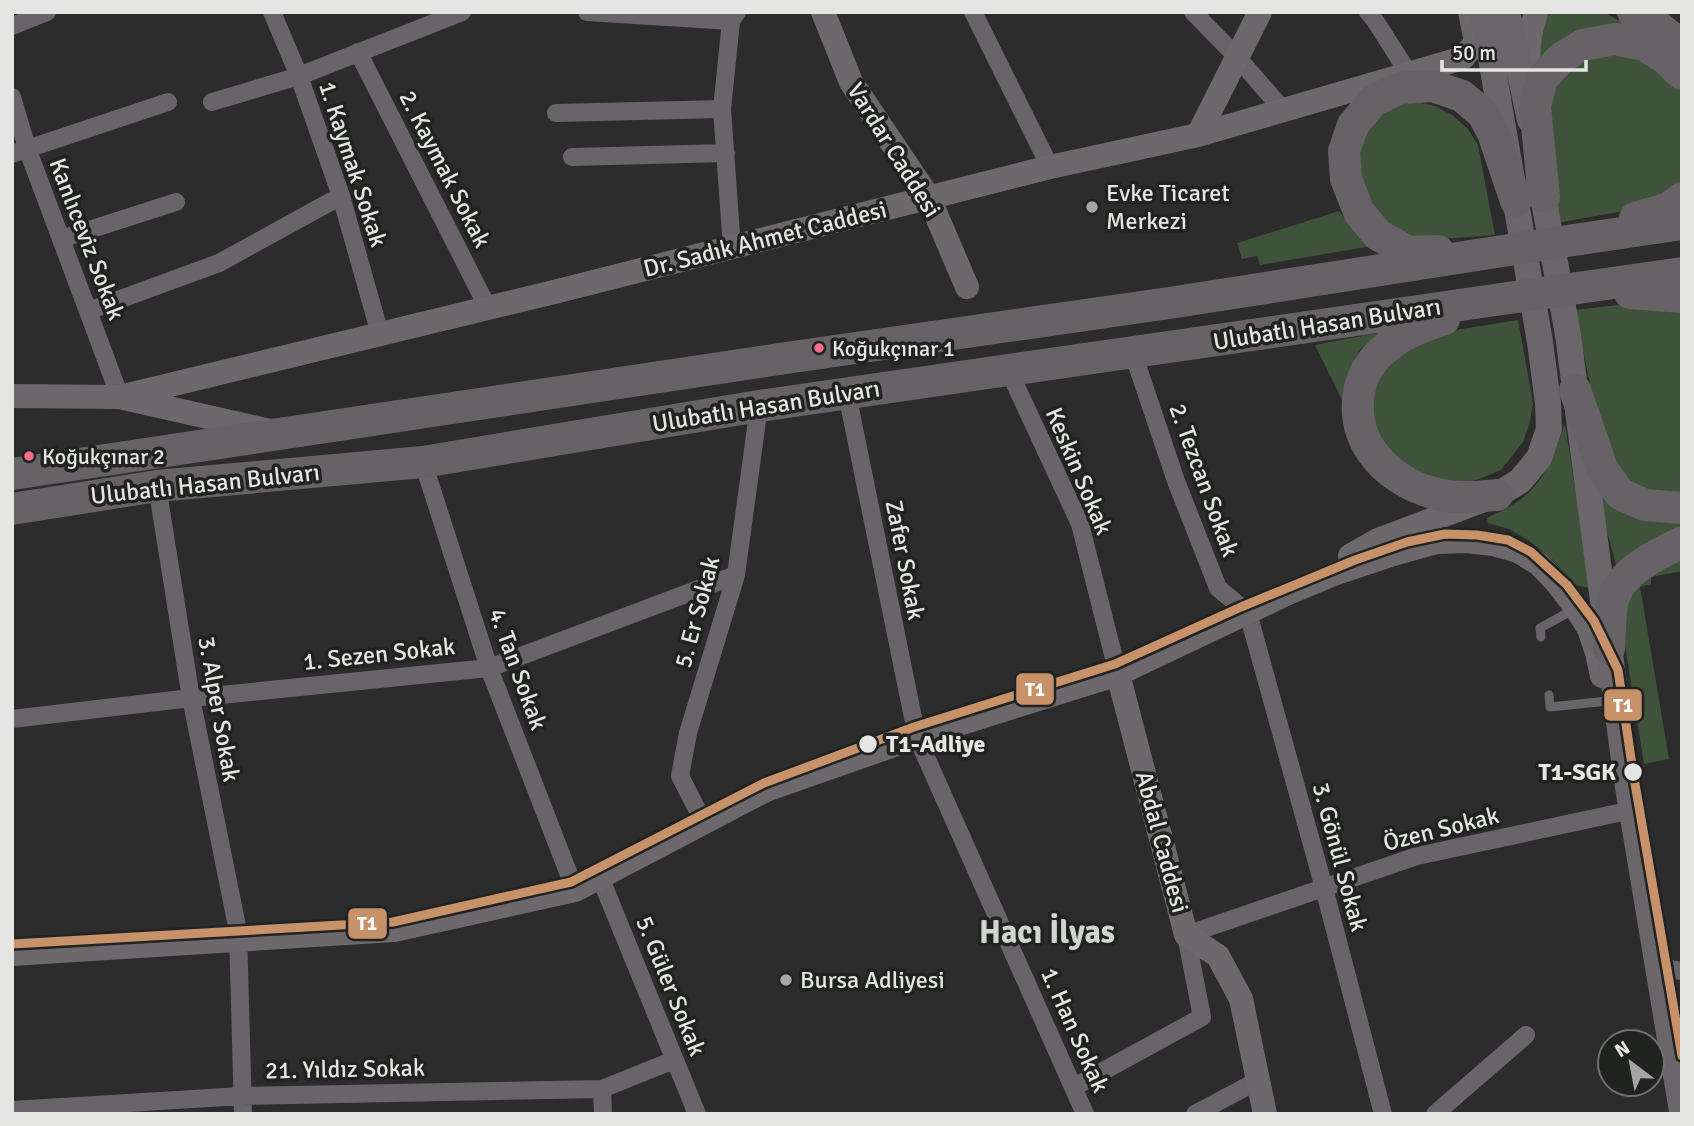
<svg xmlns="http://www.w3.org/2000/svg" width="1694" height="1126" font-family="Signika,sans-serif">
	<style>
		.green { fill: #3f533a }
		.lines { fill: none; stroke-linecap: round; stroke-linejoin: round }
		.lane { stroke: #686469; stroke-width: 9 }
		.street { stroke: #686469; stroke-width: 18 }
		.secondary { stroke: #6c686c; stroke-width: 24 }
		.primary { stroke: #6a666a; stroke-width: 26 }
		.highway { stroke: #666266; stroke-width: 32 }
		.tram-1-casing { stroke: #212321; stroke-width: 14 }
		.tram-1 { stroke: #c7916a; stroke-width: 9 }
		.poi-dot { fill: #a4a5a4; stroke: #212321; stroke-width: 2.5 }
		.bus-dot { fill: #fb6d88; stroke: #212321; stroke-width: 2.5 }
		.stop-dot { fill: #e5e6e4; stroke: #212321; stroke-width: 2.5 }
		.labels { text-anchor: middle; stroke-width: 7; stroke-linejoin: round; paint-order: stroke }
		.bus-label { font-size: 22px; fill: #e5e6e4; stroke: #212321; text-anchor: start }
		.street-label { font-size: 24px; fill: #e5e6e4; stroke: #212321 }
		.poi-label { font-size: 24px; fill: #e5e6e4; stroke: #212321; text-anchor: start }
		.stop-label { font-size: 24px; font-weight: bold; fill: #e5e6e4; stroke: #212321; text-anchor: start }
		.district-label { font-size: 32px; font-weight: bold; fill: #d2d4d2; stroke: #212321 }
		.line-badge { stroke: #212321; stroke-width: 2.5 }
		.badge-label { font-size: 19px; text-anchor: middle; font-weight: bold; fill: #fff }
	</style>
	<rect width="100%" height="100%" fill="#2c2c2c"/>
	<!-- green -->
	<path class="green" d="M1544 12H1603L1630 26 1546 57H1538Z
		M1621 54C1643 61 1670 73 1682 93V185L1636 209 1556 223 1548 161 1551 93 1576 62Z
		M1402 102H1416L1435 106 1452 115 1468 129 1478 145 1495 235 1415 241 1381 222 1353 161C1367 125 1367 119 1402 102Z
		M1339 211 1348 223 1372 246 1260 265 1257 256 1242 259 1237 243Z
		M1627 304 1682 306V493L1650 492 1630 486 1603 448 1575 310Z
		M1518 320 1533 403 1530 422 1523 442 1501 470 1479 479 1456 485 1412 473 1377 438 1368 413 1378 366 1436 333Z
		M1383 332C1376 338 1366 343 1361 349 1349 364 1346 383 1343 402L1315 345Z
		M1565 424 1591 588 1575 585 1552 559 1528 540 1509 529 1488 523 1487 518C1503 510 1521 502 1533 488 1549 471 1557 446 1565 424Z
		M1599 484 1681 515 1682 526 1616 565 1607 531Z
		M1682 553V571L1651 577V584L1640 587 1669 759 1644 764 1619 608 1621 599Z"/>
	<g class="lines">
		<!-- lane -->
		<path class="lane" d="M1541 637 1540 628 1573 610
			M1549 695 1550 707 1608 701"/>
		<!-- street -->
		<path class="street" d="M272 12 299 76 341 196 380 334
			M587 12 731 21
			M973 12 1050 167
			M1193 12 1237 57 1284 111
			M1368 12 1376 22 1409 74
			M12 26 47 12
			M358 52 488 308
			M12 97 27 148 120 397
			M212 102 299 76 462 12
			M556 113 722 109
			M12 154 168 102
			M572 157 726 153
			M61 239 176 202
			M732 248 722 109 731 21 737 12
			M88 311 219 263 341 196
			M1133 353 1176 481 1218 588 1248 613 1324 888 1383 1114
			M1009 371 1080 524 1118 674
			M847 394 917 737 1085 1114
			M423 462 489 668 575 890
			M157 486 191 698 238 931 243 1114
			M12 719 191 698 489 668 736 575
			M704 823 680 776 688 733 736 575 759 406
			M600 877 697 1114
			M1658 967 1682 971
			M1074 1087 1202 1017 1186 935 1417 856 1632 810
			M602 1089 603 1114
			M12 1110 242 1096 602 1089 674 1060
			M1195 1114 1259 1080
			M1435 1114 1526 1035"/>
		<!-- secondary -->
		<path class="secondary" d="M823 12 851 82 929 198 967 287
			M1526 82 1530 35 1536 12
			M1198 135 1260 12
			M12 396 120 397 546 294 1050 167 1198 135 1463 58 1476 42 1470 12
			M124 398 270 431
			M1350 556 1378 540 1484 500
			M1118 674 1186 935 1218 956 1241 999 1265 1114
			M12 954 394 930 575 890 766 790 917 737 1118 674 1286 594 1339 572 1390 555 1437 542 1467 541 1493 544 1518 551 1539 564 1558 584 1576 608 1589 629 1597 653 1602 676"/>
		<!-- primary -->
		<path class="primary" d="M1483 12 1540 342 1548 403 1549 429 1539 458 1520 481 1497 495
			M1507 12 1530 120
			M1540 179 1568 335 1626 775 1682 1111"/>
		<!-- highway -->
		<path class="highway" d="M1633 12 1646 17 1682 46
			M1544 197 1535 106 1542 79 1561 58 1583 45 1615 39 1644 45 1664 57 1682 74
			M1635 218 1669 208 1682 198
			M1438 251 1409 252 1378 235 1359 212 1346 179 1344 151 1353 125 1373 101 1400 88 1433 86 1462 96 1483 114 1493 133 1516 201
			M1630 293 1682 297
			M1444 319C1420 327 1397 336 1379 354 1353 380 1351 422 1372 452 1386 472 1410 487 1433 493 1454 499 1475 497 1497 495
			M1575 390 1602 468 1620 494 1645 505 1682 508
			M12 474 793 357 1169 303 1567 241 1682 224
			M12 509 157 486 423 462 759 406 1682 273
			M1609 649C1610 634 1610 618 1612 604 1618 571 1656 556 1682 542"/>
		<!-- tram-1 casing -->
		<g class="tram-1-casing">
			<path id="tram-1" d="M12 944 393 922 571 882 764 783 914 727 1115 664 1241 607 1355 560 1407 542 1445 534 1477 535 1508 540 1531 552 1567 585 1594 621 1618 670 1633 772 1682 1056"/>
		</g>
		<!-- tram-1 -->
		<use href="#tram-1" class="tram-1"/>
	</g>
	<!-- markers -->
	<g class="poi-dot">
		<circle cx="1092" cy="207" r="7"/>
		<circle cx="786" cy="980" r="7"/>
	</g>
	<g class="bus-dot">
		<circle cx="819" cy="348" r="6"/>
		<circle cx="29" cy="456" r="6"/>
	</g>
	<g class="stop-dot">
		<circle cx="868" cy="744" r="10"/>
		<circle cx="1633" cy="772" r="10"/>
	</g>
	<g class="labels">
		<!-- bus labels -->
		<g class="bus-label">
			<text x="832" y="356">Koğukçınar 1</text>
			<text x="42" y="464">Koğukçınar 2</text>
		</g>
		<!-- street labels -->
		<g class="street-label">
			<text transform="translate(894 150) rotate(58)" y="8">Vardar Caddesi</text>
			<text transform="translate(353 164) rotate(72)" y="8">1. Kaymak Sokak</text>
			<text transform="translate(445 169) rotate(63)" y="8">2. Kaymak Sokak</text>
			<text transform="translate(87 239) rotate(69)" y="8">Kanlıceviz Sokak</text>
			<text transform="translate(765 239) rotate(-14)" y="8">Dr. Sadık Ahmet Caddesi</text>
			<text transform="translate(1327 324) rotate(-9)" y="8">Ulubatlı Hasan Bulvarı</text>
			<text transform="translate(766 406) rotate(-9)" y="8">Ulubatlı Hasan Bulvarı</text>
			<text transform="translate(1079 471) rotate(67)" y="8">Keskin Sokak</text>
			<text transform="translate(1204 480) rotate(70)" y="8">2. Tezcan Sokak</text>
			<text transform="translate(205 484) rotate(-6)" y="8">Ulubatlı Hasan Bulvarı</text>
			<text transform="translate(905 560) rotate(79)" y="8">Zafer Sokak</text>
			<text transform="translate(697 612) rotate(-75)" y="8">5. Er Sokak</text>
			<text transform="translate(379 654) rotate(-6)" y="8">1. Sezen Sokak</text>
			<text transform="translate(518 669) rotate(70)" y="8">4. Tan Sokak</text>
			<text transform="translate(219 709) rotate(80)" y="8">3. Alper Sokak</text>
			<text transform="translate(1441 829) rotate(-14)" y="8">Özen Sokak</text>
			<text transform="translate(1162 842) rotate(75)" y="8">Abdal Caddesi</text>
			<text transform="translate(1340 857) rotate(75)" y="8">3. Gönül Sokak</text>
			<text transform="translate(671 986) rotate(68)" y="8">5. Güler Sokak</text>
			<text transform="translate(1075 1030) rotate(66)" y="8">1. Han Sokak</text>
			<text transform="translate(345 1069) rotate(-1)" y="8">21. Yıldız Sokak</text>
		</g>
		<!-- poi labels -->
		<g class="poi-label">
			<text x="1106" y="201">Evke Ticaret<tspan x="1106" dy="28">Merkezi</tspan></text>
			<text x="800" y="988">Bursa Adliyesi</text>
		</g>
		<!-- stop labels -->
		<g class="stop-label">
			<text x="886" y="752">T1-Adliye</text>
			<text x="1616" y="780" text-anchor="end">T1-SGK</text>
		</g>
		<!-- district labels -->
		<g class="district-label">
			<text x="1047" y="943">Hacı İlyas</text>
		</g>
	</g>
	<g class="line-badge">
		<rect x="1015" y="672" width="40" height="34" rx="7" fill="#c7916a"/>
		<rect x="1603" y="688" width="40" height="34" rx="7" fill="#c7916a"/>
		<rect x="347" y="907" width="41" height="33" rx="7" fill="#c7916a"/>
	</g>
	<g class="badge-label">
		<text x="1035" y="696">T1</text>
		<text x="1623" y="712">T1</text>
		<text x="367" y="930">T1</text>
	</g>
	<!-- border -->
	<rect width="1694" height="1126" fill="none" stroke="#e5e6e4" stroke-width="28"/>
	<!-- north arrow -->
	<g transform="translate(1631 1063) rotate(328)"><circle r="33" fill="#212321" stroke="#6f716f" stroke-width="2"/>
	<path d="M0-5L12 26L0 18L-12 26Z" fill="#a4a5a4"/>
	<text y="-10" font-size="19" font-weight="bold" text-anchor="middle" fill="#e5e6e4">N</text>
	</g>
	<!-- scale -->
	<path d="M1442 60v10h144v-10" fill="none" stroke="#e5e6e4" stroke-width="3.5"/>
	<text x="1452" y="60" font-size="21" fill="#e5e6e4" stroke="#212321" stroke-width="5" paint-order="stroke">50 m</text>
</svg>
